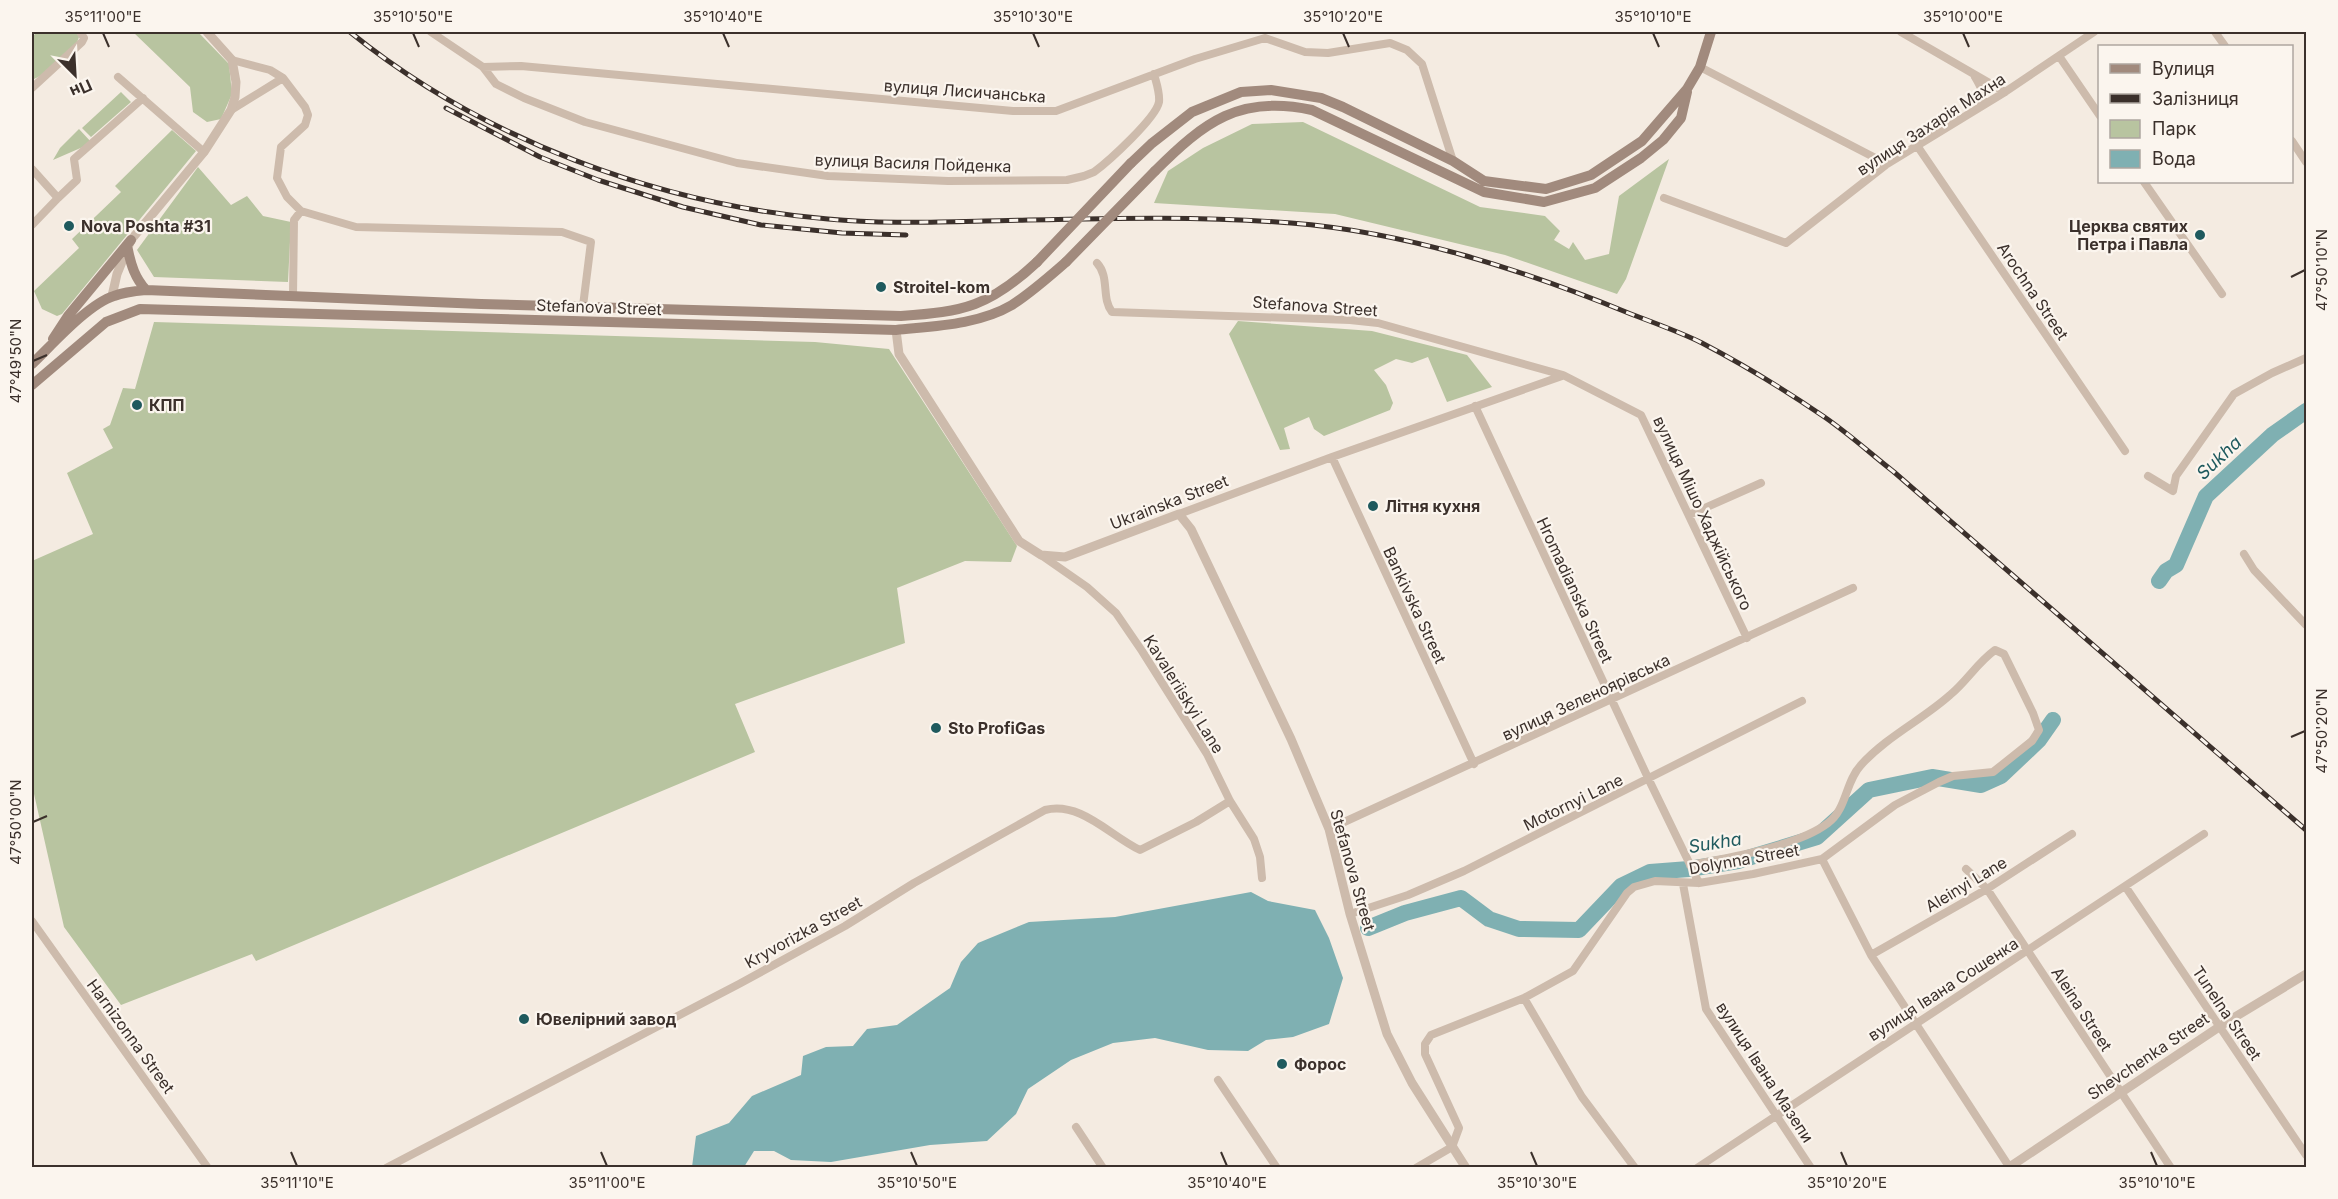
<svg xmlns="http://www.w3.org/2000/svg" width="2338" height="1199" font-family="Inter,sans-serif">
	<style>
		.green { fill: #b8c4a0 }
		.water { fill: #7fb0b2 }
		.lines { fill: none; stroke-linecap: round; stroke-linejoin: round }
		.river { stroke: #7fb0b2; stroke-width: 16 }
		.minor { stroke: #cdbbac; stroke-width: 8 }
		.tertiary { stroke: #cdbbac; stroke-width: 9 }
		.secondary { stroke: #a18a7d; stroke-width: 10 }
		.rail-casing { stroke: #3b302b; stroke-width: 5 }
		.rail { stroke: #fbf5ee; stroke-width: 3; stroke-dasharray: 9; stroke-linecap: butt }
		.secondary-bridge { stroke: #a18a7d; stroke-width: 10 }
		.ticks { fill: none; stroke: #3b302b; stroke-width: 2 }
		.poi-dot { fill: #1f5a5e; stroke: #fbf5ee; stroke-width: 2 }
		.labels { text-anchor: middle; stroke-width: 4.5; stroke-linejoin: round; paint-order: stroke }
		.street-label { font-size: 16px; fill: #3b302b; stroke: #fbf5ee }
		.poi-label { font-size: 16px; font-weight: bold; fill: #3b302b; stroke: #fbf5ee; text-anchor: start }
		.water-label { font-size: 18px; font-style: italic; fill: #1f5a5e; stroke: #fbf5ee }
		.neatline { fill: none; stroke: #3b302b; stroke-width: 2 }
		.ticks-label { font-size: 15px; text-anchor: middle; fill: #3b302b }
	</style>
	<rect width="100%" height="100%" fill="#f4ebe1"/>
	<!-- green -->
	<path class="green" d="M37 32H77L79 37C74 55 51 71 34 79L32 78V37Z
		M133 32H198L229 64 232 94 221 119 207 122 193 112 190 87Z
		M121 92 131 102 91 137 82 128Z
		M1303 122 1480 207 1545 216 1560 231 1554 240 1569 249 1573 242 1585 260 1609 254 1619 196 1669 159 1626 279 1617 294 1505 255 1335 214 1154 203 1168 171 1203 148 1252 124Z
		M79 129 92 143 53 160 60 148Z
		M172 130 196 151 62 314 57 316 42 309 34 291 79 248 72 239 121 192 115 186Z
		M198 167 231 205 247 196 263 216 291 222 288 282 154 277 137 250Z
		M1238 321 1372 331 1467 355 1492 387 1447 402 1428 357 1412 363 1396 359 1374 370 1386 385 1393 403 1390 410 1324 436 1314 429 1309 417 1284 428 1290 449 1280 450 1229 334Z
		M154 322 815 342 889 349 1017 546 1011 562 965 561 897 588 905 643 735 704 755 752 256 961 252 954 121 1005 64 927 32 785V561L93 534 67 473 113 448 103 429 110 425 123 388 135 389Z"/>
	<!-- water -->
	<path class="water" d="M1251 892 1268 901 1315 910 1329 938 1343 978 1329 1024 1293 1037 1266 1040 1248 1051 1208 1050 1155 1038 1113 1043 1071 1060 1028 1089 1016 1114 987 1141 930 1145 831 1162 791 1160 774 1151H754L744 1167H692L696 1136 729 1123 752 1096 801 1075 803 1056 826 1047 853 1046 867 1029 897 1025 950 988 961 962 978 943 1029 922 1115 917Z"/>
	<g class="lines">
		<!-- river -->
		<path class="river" d="M2159 581 2166 571 2176 565 2206 496 2272 435 2306 411
			M1368 928 1405 913 1461 898 1489 919 1519 929 1579 930 1621 886 1650 872 1689 869 1738 861 1817 837 1869 790 1932 777 1981 785 2001 776 2039 740 2053 720"/>
		<!-- minor -->
		<path class="minor" d="M431 32 483 67 521 66 1013 111H1056L1195 59 1265 38 1305 52 1328 53 1390 43 1407 50 1422 64 1453 161
			M1901 32 2005 92
			M2215 32 2225 46
			M2059 56 2100 116
			M232 60 270 70 283 78 305 107 308 115 305 125 281 147 277 178 287 197 301 211 356 227 562 232 591 242 583 306
			M483 67 496 84 524 98 585 122 737 163 828 176 948 181 1067 180 1084 176 1094 172C1109 161 1156 118 1159 102 1160 92 1156 82 1154 74
			M1700 67 1887 164
			M118 77 204 152
			M1975 77C1981 87 1986 96 1980 107
			M32 88 82 42 84 38 80 32
			M231 110 283 78
			M2292 141 2306 162
			M1918 147 2125 451
			M32 169 58 198 32 225
			M2144 182 2222 294
			M58 198 77 180 74 159 143 98
			M1664 198 1786 243 1887 164 2005 92 2094 32
			M1097 263C1110 277 1101 298 1112 312L1350 320 1378 323 1563 375 1641 415 1747 638
			M293 296 294 220 301 211
			M1475 406 1649 780 1699 883
			M1332 457 1474 764
			M2148 476 2173 491 2176 476 2234 394 2272 373 2306 358
			M1179 514 1332 457 1562 376
			M1689 515 1761 483
			M2244 554 2254 570 2306 625
			M1041 555 1087 587 1116 613 1142 651 1207 754 1230 801 1254 839 1260 857 1262 878
			M1329 829 1853 588
			M1822 859 1871 955 2010 1168
			M1966 869 1987 889 2171 1168
			M1683 884 1706 1009 1811 1168
			M2125 886 2306 1155
			M1350 914 1408 895 1464 871 1802 701
			M32 921 208 1168
			M1871 955 1987 889 2072 834
			M1524 998 1582 1097 1635 1168
			M1218 1080 1277 1168
			M1076 1127 1103 1168
			M386 1168 739 984 845 926 914 883 1045 810C1081 801 1110 836 1140 850L1196 822 1230 801
			M1416 1168 1452 1147 1459 1128 1425 1054V1044L1431 1035 1524 998 1573 971 1627 893 1634 887 1655 881 1699 883 1753 874 1822 859 1895 805 1939 782 1953 776 1993 772 2032 741 2039 730 2033 713 2004 654 1995 650C1977 663 1967 681 1950 695 1922 720 1886 737 1861 765 1845 782 1847 809 1828 823 1798 846 1728 858 1690 865
			M1697 1168 2204 834"/>
		<!-- tertiary -->
		<path class="tertiary" d="M112 296 117 274 131 240 204 152 231 110 235 97 236 82 232 60 207 32
			M896 330 899 354 1019 541 1041 555 1065 557 1179 514 1191 529 1291 739 1329 829 1350 914 1387 1034 1412 1083 1466 1168
			M2008 1168 2225 1023 2306 974"/>
		<!-- secondary -->
		<path class="secondary" d="M1131 163 1151 144 1192 112 1241 92 1271 90 1321 98 1343 107 1453 161 1484 181 1546 189 1591 175 1642 141 1687 89 1700 67 1711 32
			M1155 171C1204 122 1240 94 1312 110L1484 192 1544 202 1595 188 1641 158 1663 140 1681 118 1687 92
			M128 250C131 265 135 278 146 290
			M53 339 68 316 131 240
			M32 364C52 345 88 304 114 296 124 292 135 291 146 290L481 304 901 316C964 312 990 306 1037 262
			M32 385 106 322 140 309 896 330C934 326 978 325 1012 305 1032 292 1049 277 1066 262"/>
		<!-- rail casing -->
		<g class="rail-casing">
			<path id="rail" d="M350 32C482 139 659 205 828 219 881 224 933 222 985 221 1087 219 1190 215 1291 223 1406 232 1520 269 1626 312 1651 322 1678 331 1702 343 1744 365 1785 390 1823 416 1848 433 1871 454 1894 472L2306 830
				M446 108 540 157 598 180 683 207 761 225 842 233 906 235"/>
		</g>
		<!-- rail -->
		<use href="#rail" class="rail"/>
		<!-- secondary-bridge -->
		<path class="secondary-bridge" d="M1037 262 1131 163
			M1066 262 1155 171"/>
	</g>
	<!-- ticks -->
	<path class="ticks" d="M103 33 109 47M413 33 419 47M723 33 729 47M1033 33 1039 47M1343 33 1349 47M1653 33 1659 47M1963 33 1969 47M2291 277 2305 270M33 361 47 355M2291 737 2305 731M33 822 47 816M291 1152 297 1166M601 1152 607 1166M911 1152 917 1166M1221 1152 1227 1166M1531 1152 1537 1166M1841 1152 1847 1166M2151 1152 2157 1166"/>
	<!-- markers -->
	<g class="poi-dot">
		<circle cx="69" cy="226" r="6"/>
		<circle cx="2200" cy="235" r="6"/>
		<circle cx="881" cy="287" r="6"/>
		<circle cx="137" cy="405" r="6"/>
		<circle cx="1373" cy="506" r="6"/>
		<circle cx="936" cy="728" r="6"/>
		<circle cx="524" cy="1019" r="6"/>
		<circle cx="1282" cy="1064" r="6"/>
	</g>
	<g class="labels">
		<!-- street labels -->
		<g class="street-label">
			<text transform="translate(965 91) rotate(4)" y="6">вулиця Лисичанська</text>
			<text transform="translate(1931 124) rotate(-33)" y="6">вулиця Захарія Махна</text>
			<text transform="translate(913 163) rotate(2)" y="6">вулиця Василя Пойденка</text>
			<text transform="translate(2033 291) rotate(56)" y="6">Arochna Street</text>
			<text transform="translate(1315 306) rotate(4)" y="6">Stefanova Street</text>
			<text transform="translate(599 307) rotate(2)" y="6">Stefanova Street</text>
			<text transform="translate(1169 502) rotate(-21)" y="6">Ukrainska Street</text>
			<text transform="translate(1703 513) rotate(65)" y="6">вулиця Мішо Хаджійського</text>
			<text transform="translate(1575 590) rotate(65)" y="6">Hromadianska Street</text>
			<text transform="translate(1415 605) rotate(65)" y="6">Bankivska Street</text>
			<text transform="translate(1184 694) rotate(58)" y="6">Kavaleriiskyi Lane</text>
			<text transform="translate(1586 697) rotate(-25)" y="6">вулиця Зеленоярівська</text>
			<text transform="translate(1573 802) rotate(-26)" y="6">Motornyi Lane</text>
			<text transform="translate(1744 859) rotate(-10)" y="6">Dolynna Street</text>
			<text transform="translate(1353 870) rotate(74)" y="6">Stefanova Street</text>
			<text transform="translate(1966 884) rotate(-31)" y="6">Aleinyi Lane</text>
			<text transform="translate(803 932) rotate(-29)" y="6">Kryvorizka Street</text>
			<text transform="translate(1943 989) rotate(-33)" y="6">вулиця Івана Сошенка</text>
			<text transform="translate(2082 1009) rotate(57)" y="6">Aleina Street</text>
			<text transform="translate(2227 1013) rotate(56)" y="6">Tunelna Street</text>
			<text transform="translate(131 1036) rotate(54)" y="6">Harnizonna Street</text>
			<text transform="translate(2148 1056) rotate(-34)" y="6">Shevchenka Street</text>
			<text transform="translate(1765 1072) rotate(57)" y="6">вулиця Івана Мазепи</text>
		</g>
		<!-- poi labels -->
		<g class="poi-label">
			<text x="81" y="232">Nova Poshta #31</text>
			<text x="2188" y="232" text-anchor="end">Церква святих<tspan x="2188" dy="18">Петра і Павла</tspan></text>
			<text x="893" y="293">Stroitel-kom</text>
			<text x="149" y="411">КПП</text>
			<text x="1385" y="512">Літня кухня</text>
			<text x="948" y="734">Sto ProfiGas</text>
			<text x="536" y="1025">Ювелірний завод</text>
			<text x="1294" y="1070">Форос</text>
		</g>
		<!-- water labels -->
		<g class="water-label">
			<text transform="translate(2219 458) rotate(-43)" y="6">Sukha</text>
			<text transform="translate(1715 843) rotate(-9)" y="6">Sukha</text>
		</g>
	</g>
	<!-- border -->
	<rect width="2338" height="1199" fill="none" stroke="#fbf5ee" stroke-width="66"/>
	<!-- legend -->
	<rect x="2098" y="45" width="195" height="138" fill="#fbf5ee" stroke="#aea6a0" stroke-width="1.5"/>
	<rect x="2110" y="64" width="30" height="9" fill="#a18a7d" stroke="#aea6a0" stroke-width="1.5"/>
	<text x="2152" y="75" font-size="18" fill="#3b302b">Вулиця</text>
	<rect x="2110" y="94" width="30" height="9" fill="#3b302b" stroke="#aea6a0" stroke-width="1.5"/>
	<text x="2152" y="105" font-size="18" fill="#3b302b">Залізниця</text>
	<rect x="2110" y="120" width="30" height="18" fill="#b8c4a0" stroke="#aea6a0" stroke-width="1.5"/>
	<text x="2152" y="135" font-size="18" fill="#3b302b">Парк</text>
	<rect x="2110" y="150" width="30" height="18" fill="#7fb0b2" stroke="#aea6a0" stroke-width="1.5"/>
	<text x="2152" y="165" font-size="18" fill="#3b302b">Вода</text>
	<!-- north arrow -->
	<g transform="translate(75 75) rotate(156)" stroke="#fbf5ee" stroke-width="4.5" paint-order="stroke">
	<path d="M0-4.5L10 22L0 15L-10 22Z" fill="#3b302b"/>
	<text y="-9" font-size="16" font-weight="bold" text-anchor="middle" fill="#3b302b">Пн</text>
	</g>
	<rect x="33" y="33" width="2272" height="1133" class="neatline"/>
	<g class="ticks-label">
		<text x="103" y="22">35°11'00"E</text>
		<text x="413" y="22">35°10'50"E</text>
		<text x="723" y="22">35°10'40"E</text>
		<text x="1033" y="22">35°10'30"E</text>
		<text x="1343" y="22">35°10'20"E</text>
		<text x="1653" y="22">35°10'10"E</text>
		<text x="1963" y="22">35°10'00"E</text>
		<text transform="translate(2322 270) rotate(-90)" y="5">47°50'10"N</text>
		<text transform="translate(16 361) rotate(-90)" y="5">47°49'50"N</text>
		<text transform="translate(2322 731) rotate(-90)" y="5">47°50'20"N</text>
		<text transform="translate(16 822) rotate(-90)" y="5">47°50'00"N</text>
		<text x="297" y="1188">35°11'10"E</text>
		<text x="607" y="1188">35°11'00"E</text>
		<text x="917" y="1188">35°10'50"E</text>
		<text x="1227" y="1188">35°10'40"E</text>
		<text x="1537" y="1188">35°10'30"E</text>
		<text x="1847" y="1188">35°10'20"E</text>
		<text x="2157" y="1188">35°10'10"E</text>
	</g>
</svg>
